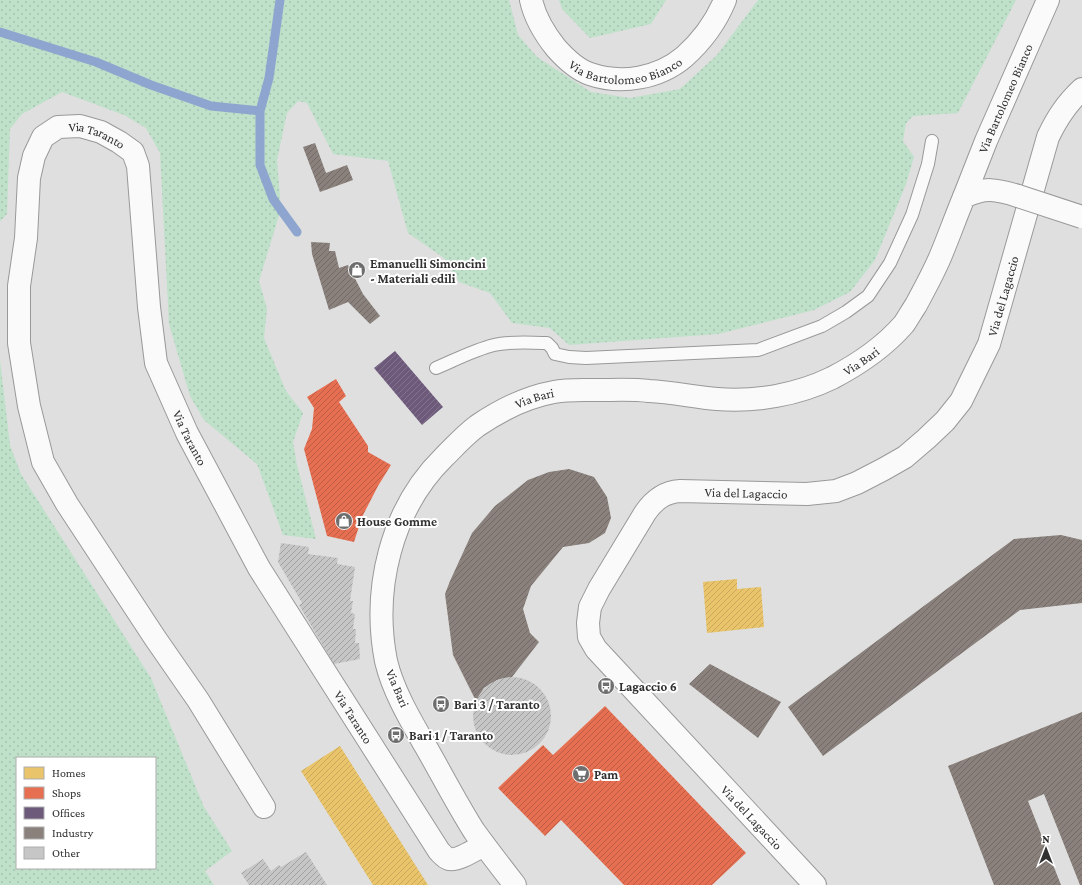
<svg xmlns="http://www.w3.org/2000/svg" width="1082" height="885" font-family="'Crimson Pro',serif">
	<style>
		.grass { fill: url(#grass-dots); fill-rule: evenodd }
		.homes { fill: url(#homes-hatch) }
		.shops { fill: url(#shops-hatch) }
		.offices { fill: url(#offices-hatch) }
		.industry { fill: url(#industry-hatch) }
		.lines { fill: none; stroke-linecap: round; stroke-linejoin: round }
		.stream { stroke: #8ea6cf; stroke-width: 9 }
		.building { fill: url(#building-hatch) }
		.lane-casing { stroke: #99999a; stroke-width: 14 }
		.street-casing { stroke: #99999a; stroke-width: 24 }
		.secondary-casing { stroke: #99999a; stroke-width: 24 }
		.lane { stroke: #fafafa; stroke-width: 12 }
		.street { stroke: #fafafa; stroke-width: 22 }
		.secondary { stroke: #fafafa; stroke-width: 22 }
		.secondary-bridge-casing { stroke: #99999a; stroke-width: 24; stroke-linecap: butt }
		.secondary-bridge { stroke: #fafafa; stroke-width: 22 }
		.labels { text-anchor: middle; stroke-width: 4; stroke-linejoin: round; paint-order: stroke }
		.street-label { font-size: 13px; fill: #313132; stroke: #fff }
		.poi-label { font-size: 13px; font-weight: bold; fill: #313132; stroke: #fff; text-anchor: start }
	</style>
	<defs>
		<pattern id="grass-dots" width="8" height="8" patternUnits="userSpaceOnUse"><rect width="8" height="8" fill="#bfe1ca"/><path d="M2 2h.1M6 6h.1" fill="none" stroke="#a5c2ae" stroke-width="1.8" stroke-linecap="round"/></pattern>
		<pattern id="homes-hatch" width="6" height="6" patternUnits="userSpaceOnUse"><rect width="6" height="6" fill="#e9c46a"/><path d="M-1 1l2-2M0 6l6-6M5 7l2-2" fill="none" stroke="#c8a95c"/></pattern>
		<pattern id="shops-hatch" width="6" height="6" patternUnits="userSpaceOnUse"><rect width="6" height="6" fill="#e76f51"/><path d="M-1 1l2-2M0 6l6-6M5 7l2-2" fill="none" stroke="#bc5c44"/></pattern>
		<pattern id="offices-hatch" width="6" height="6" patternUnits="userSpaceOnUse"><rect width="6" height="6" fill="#6d597a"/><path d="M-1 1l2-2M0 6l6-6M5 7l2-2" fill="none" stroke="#82738c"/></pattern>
		<pattern id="industry-hatch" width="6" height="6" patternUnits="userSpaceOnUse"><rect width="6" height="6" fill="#8a817c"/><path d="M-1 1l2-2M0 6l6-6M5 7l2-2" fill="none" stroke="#716a66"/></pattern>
		<pattern id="building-hatch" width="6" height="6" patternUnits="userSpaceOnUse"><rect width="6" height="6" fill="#c6c6c6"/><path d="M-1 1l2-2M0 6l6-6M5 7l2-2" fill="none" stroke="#a1a1a1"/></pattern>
	</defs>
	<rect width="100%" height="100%" fill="#dfdfdf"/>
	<!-- grass -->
	<path class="grass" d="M0 0H509L518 35 537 57 591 92 630 98 680 89 717 55 758 0H1016L958 113 913 116 906 123 903 141 914 157 906 184 875 260 850 292 814 310 718 334 569 345 550 328 512 323 490 293 459 282 444 258 408 233 388 161 333 154 307 103 298 101 287 113 277 160 281 209 259 281 267 309 264 338 286 391 303 413 293 442 297 465 316 539 283 535 257 464 204 420 190 396 169 324 160 153 146 128 124 115 62 92 22 114 10 129 7 214 0 221Z
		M559 0H666L651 24 590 38 562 9Z
		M0 360 10 445 21 474 151 678 204 807 232 851 205 871 214 885H0ZM17 758H155V868H17Z"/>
	<!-- homes -->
	<path class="homes" d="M737 579V589L761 587 764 627 707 633 703 582Z
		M340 746 428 885H373L301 771Z"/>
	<!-- shops -->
	<path class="shops" d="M336 379 346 396 339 402 368 446V452L391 465 378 486 362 517 354 542 327 536 304 449 312 429 314 408 307 397Z
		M605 706 746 853 712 885H624L561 820 545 836 498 788 543 745 553 755Z"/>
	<!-- offices -->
	<path class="offices" d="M395 351 443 407 422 425 374 368Z"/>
	<!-- industry -->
	<path class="industry" d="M315 143 326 173 347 165 353 180 320 192 303 147Z
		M311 242 330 243 329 251H335L339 268 348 265 363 294 380 316 370 324 348 302 329 310 312 254Z
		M569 469 594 477 607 497 611 518 605 533 589 543 563 547 531 586 523 609 530 633 539 642 512 677 497 680 484 688 476 701 453 655 445 594 450 581 472 533 495 506 528 480 549 472Z
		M1061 535 1082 540V603L1020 610 823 756 788 707 1014 539Z
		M710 664 781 702 758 738 689 684Z
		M1082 712V885H1080L1044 794 1028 801 1061 885H994L948 766Z"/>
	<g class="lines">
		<!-- stream -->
		<path class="stream" d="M280 0 269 78 260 111V165L273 199 297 232
			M0 32 96 62 151 85 211 106 260 111"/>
	</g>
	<!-- building -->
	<path class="building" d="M281 543 309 547 308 554 338 558 337 564 355 567 350 601H353L351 613 355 614 353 629H356L355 643H359L360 659 334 664 299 605 302 603 278 562Z
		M473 716a39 39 0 1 1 78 0a39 39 0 1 1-78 0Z
		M306 852 327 885H249L241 873 263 859 271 871 279 865 281 867Z"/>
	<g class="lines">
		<!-- lane casing -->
		<g class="lane-casing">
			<path id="lane" d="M436 368C455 360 474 350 494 345 511 341 530 343 547 343L552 348 555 354 569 357 586 358 758 350 822 326 846 312 868 296 890 263 912 215 928 164 932 141"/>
		</g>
		<!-- street casing -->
		<g class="street-casing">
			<g id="street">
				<path id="s1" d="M531 0C535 18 544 33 556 48 564 57 578 70 590 74 622 85 659 78 684 57 702 41 716 22 725 0"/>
				<path id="s2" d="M964 197 986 141 1048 0"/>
				<path id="s3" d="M264 807 198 700 155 638 67 504 43 462 29 406 19 343V286L26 238 29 178 34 156 43 137 58 127 80 126 101 132 119 142 133 152 138 166 149 307 156 363 187 433 259 568 439 851C442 854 445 858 449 859 458 861 476 849 484 845"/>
				<path id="s4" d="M815 885 596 649 589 637 588 623 590 607 599 589 645 513C654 500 664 492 680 491L807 494 836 491 857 483 884 469 905 457 926 439 945 421 961 401 989 344 1048 137C1057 118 1066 104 1082 89"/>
			</g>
		</g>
		<!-- secondary casing -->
		<g class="secondary-casing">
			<g id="secondary">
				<path id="s5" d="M515 885C501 867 487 849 474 831 457 804 442 775 426 747 411 721 393 691 386 661 372 589 391 509 444 457 454 447 465 435 477 426 499 411 526 397 554 392 568 389 584 390 599 390 615 390 633 389 649 391 672 392 694 397 717 399 756 402 797 395 832 378 859 364 884 347 904 324 908 318 912 311 916 305 925 288 934 272 941 255 949 236 956 216 964 197 985 187 996 189 1018 196"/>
			</g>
		</g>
		<!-- lane -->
		<use href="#lane" class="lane"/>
		<!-- street -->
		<use href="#street" class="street"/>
		<!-- secondary -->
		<use href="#secondary" class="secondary"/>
		<!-- secondary-bridge casing -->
		<g class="secondary-bridge-casing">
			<path id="secondary-bridge" d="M1018 196 1082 217"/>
		</g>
		<!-- secondary-bridge -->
		<use href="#secondary-bridge" class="secondary-bridge"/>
	</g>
	<!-- icons -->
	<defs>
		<g id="shop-disc" transform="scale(0.9)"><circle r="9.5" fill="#6e6e6f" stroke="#fff"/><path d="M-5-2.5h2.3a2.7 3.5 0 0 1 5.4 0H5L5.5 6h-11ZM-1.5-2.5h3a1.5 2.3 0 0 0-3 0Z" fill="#fff"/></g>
		<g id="bus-disc" transform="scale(0.9)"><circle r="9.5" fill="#6e6e6f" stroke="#fff"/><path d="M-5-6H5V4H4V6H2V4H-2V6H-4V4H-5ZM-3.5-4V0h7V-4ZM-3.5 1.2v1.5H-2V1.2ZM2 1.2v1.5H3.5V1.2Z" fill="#fff"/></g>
		<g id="supermarket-disc" transform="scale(0.9)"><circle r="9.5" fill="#6e6e6f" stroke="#fff"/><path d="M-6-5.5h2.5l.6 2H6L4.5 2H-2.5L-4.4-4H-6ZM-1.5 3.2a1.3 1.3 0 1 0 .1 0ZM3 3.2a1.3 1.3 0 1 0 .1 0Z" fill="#fff"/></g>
	</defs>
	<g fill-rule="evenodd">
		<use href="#shop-disc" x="357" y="270"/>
		<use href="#shop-disc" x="344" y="521"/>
		<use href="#bus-disc" x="606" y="686"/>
		<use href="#bus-disc" x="441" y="704"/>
		<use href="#bus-disc" x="396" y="735"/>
		<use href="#supermarket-disc" x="581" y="774"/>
	</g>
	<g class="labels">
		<!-- street labels -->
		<g class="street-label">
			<text dy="5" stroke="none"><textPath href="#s1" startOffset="134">Via Bartolomeo Bianco</textPath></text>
			<text dy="5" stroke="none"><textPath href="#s2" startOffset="107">Via Bartolomeo Bianco</textPath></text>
			<text dy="5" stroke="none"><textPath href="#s3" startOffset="799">Via Taranto</textPath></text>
			<text dy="5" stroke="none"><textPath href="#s4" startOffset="944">Via del Lagaccio</textPath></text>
			<text dy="5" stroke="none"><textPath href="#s5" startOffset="926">Via Bari</textPath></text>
			<text dy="5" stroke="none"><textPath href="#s5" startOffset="590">Via Bari</textPath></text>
			<text dy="5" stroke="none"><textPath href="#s3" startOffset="1135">Via Taranto</textPath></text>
			<text dy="5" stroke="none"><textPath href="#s4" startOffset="584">Via del Lagaccio</textPath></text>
			<text transform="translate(398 688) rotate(67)" y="5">Via Bari</text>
			<text dy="5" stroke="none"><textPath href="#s3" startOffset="1459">Via Taranto</textPath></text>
			<text transform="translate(752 817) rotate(47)" y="5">Via del Lagaccio</text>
		</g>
		<!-- poi labels -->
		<g class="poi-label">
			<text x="370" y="268">Emanuelli Simoncini<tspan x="370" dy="15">- Materiali edili</tspan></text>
			<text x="357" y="526">House Gomme</text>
			<text x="619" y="691">Lagaccio 6</text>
			<text x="454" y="709">Bari 3 / Taranto</text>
			<text x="409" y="740">Bari 1 / Taranto</text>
			<text x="594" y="779">Pam</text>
		</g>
	</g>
	<!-- legend -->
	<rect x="16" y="757" width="140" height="112" fill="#ffffff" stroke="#adadad"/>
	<rect x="24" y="767" width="20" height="12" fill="#e9c46a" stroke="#adadad"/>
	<text x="52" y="777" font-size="12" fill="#313132">Homes</text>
	<rect x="24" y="787" width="20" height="12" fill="#e76f51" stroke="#adadad"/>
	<text x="52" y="797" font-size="12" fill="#313132">Shops</text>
	<rect x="24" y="807" width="20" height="12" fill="#6d597a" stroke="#adadad"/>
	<text x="52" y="817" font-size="12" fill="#313132">Offices</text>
	<rect x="24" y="827" width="20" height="12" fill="#8a817c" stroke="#adadad"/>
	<text x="52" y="837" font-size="12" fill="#313132">Industry</text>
	<rect x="24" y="847" width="20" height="12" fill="#c6c6c6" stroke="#adadad"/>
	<text x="52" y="857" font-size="12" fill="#313132">Other</text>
	<!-- north arrow -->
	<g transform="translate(1046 849)" stroke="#ffffff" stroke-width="3" paint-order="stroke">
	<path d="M0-3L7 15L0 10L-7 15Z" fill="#313132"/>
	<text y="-6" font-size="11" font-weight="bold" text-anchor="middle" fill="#313132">N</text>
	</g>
</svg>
